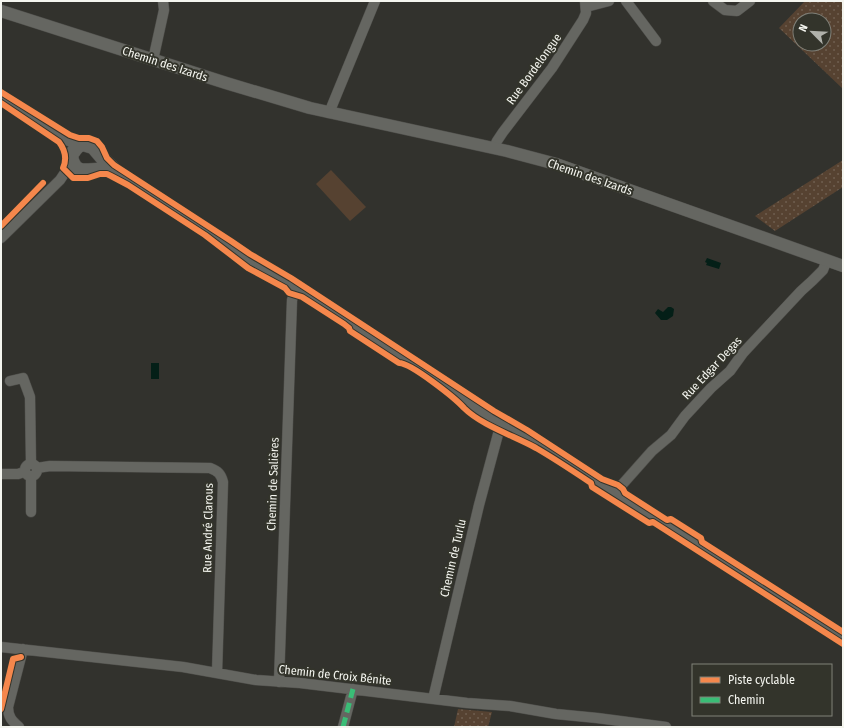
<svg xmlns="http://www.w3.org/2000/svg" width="844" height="728" font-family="'Fira Sans Condensed',sans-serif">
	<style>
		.grass { fill: url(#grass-dots); fill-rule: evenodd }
		.pitch { fill: #564231 }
		.water { fill: #041f17 }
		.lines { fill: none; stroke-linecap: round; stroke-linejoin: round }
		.minor-casing { stroke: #4e4e4a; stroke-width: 11 }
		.tertiary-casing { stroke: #4e4e4a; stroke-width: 13 }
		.secondary-casing { stroke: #4e4e4a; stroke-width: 15 }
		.minor { stroke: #656661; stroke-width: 10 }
		.tertiary { stroke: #656661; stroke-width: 12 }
		.secondary { stroke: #656661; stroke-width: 14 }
		.quiet { stroke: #3abd76; stroke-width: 5; stroke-dasharray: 10 5; stroke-linecap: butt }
		.cycleway-casing { stroke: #33342b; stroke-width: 8 }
		.cycleway { stroke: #f5874c; stroke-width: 6 }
		.labels { text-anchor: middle; stroke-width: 4; stroke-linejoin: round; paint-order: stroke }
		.street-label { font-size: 12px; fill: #f4f5ef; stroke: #33342b }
	</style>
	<defs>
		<pattern id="grass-dots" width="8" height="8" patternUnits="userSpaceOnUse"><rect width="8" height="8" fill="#564231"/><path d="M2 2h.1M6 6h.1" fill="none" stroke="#6f5e4f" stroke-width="1.8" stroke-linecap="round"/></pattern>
	</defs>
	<rect width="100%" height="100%" fill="#32322d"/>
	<!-- grass -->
	<path class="grass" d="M805 1H843V89L779 28ZM800 20H824V44H800Z
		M843 160V187L775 231 755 216Z
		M458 709 492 712 488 727H454Z"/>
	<!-- pitch -->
	<path class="pitch" d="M331 170 366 207 350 221 316 184Z"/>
	<!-- water -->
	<path class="water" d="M707 258 721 263 719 269 706 265 707 263 705 262Z
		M668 307H671L674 309 673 316 667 320H661L655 313 658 309 663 312Z
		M151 363H159V379H151Z"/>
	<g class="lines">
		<!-- minor casing -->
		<g class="minor-casing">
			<path id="minor" d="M626 1 656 41
				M713 1 725 10 737 11 750 1
				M586 7 609 1
				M153 60 164 10 163 1
				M329 113 375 1
				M494 148 497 141 503 132 552 68 583 20 586 13 585 1
				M1 238 60 180 66 171 72 159
				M10 381 23 378 30 397 31 464
				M25 470a6 6 0 1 1 12 0a6 6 0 1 1-12 0Z
				M37 468 50 466 210 468C218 471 221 474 223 482L217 673
				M1 474H18L24 472
				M615 493 620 487 652 451 671 435 685 416 711 388 730 371 743 353 801 291 812 281 823 270 827 260
				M31 512V477
				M1 647 183 667 256 680 300 683 467 703 510 706 556 714 597 718 666 727
				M279 682 292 300 296 288
				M433 699 479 505 501 423
				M19 727C12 721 8 717 8 707L23 649
				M343 727 353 689"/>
		</g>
		<!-- tertiary casing -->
		<g class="tertiary-casing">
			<path id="tertiary" d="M1 11 226 83 310 108 507 151 556 164 843 266"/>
		</g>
		<!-- secondary casing -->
		<g class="secondary-casing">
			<path id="secondary" d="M1 97 55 133 74 141 93 147 104 160 119 174 213 234 247 261 296 288 347 320 452 389 487 415 535 442 843 638
				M84 144C79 145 76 147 74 151 71 154 71 159 73 163 78 176 93 168 103 170 108 170 113 172 118 174"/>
		</g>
		<!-- minor -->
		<use href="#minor" class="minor"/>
		<!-- tertiary -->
		<use href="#tertiary" class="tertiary"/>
		<!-- secondary -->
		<use href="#secondary" class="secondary"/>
		<!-- quiet -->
		<path class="quiet" d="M343 727 353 689"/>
		<!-- cycleway casing -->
		<g class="cycleway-casing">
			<path id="cycleway" d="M1 92 70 135 79 138H89L97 141 102 147 107 158 114 165 231 241 250 254 291 278 494 411 527 430 602 479 618 485 623 489 625 493 667 520 671 519 701 538 702 542 843 632
				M1 103 59 142C65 150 67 159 63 168L73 178H88L100 174H107L111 176 128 185 205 235 248 268 285 288 289 293 302 297 344 324 349 328 350 331 399 363C411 363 455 398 464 408 481 425 514 436 536 448 555 459 573 471 591 483L592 487 649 523 653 522 843 644
				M1 226 43 183
				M1 709 13 659 21 657"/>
		</g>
		<!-- cycleway -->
		<use href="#cycleway" class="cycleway"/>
	</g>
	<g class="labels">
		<!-- street labels -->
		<g class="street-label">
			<text transform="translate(165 64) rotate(18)" y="4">Chemin des Izards</text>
			<text transform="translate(534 69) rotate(-54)" y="4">Rue Bordelongue</text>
			<text transform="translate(590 177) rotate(19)" y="4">Chemin des Izards</text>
			<text transform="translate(712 368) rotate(-47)" y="4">Rue Edgar Degas</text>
			<text transform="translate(273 484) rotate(-88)" y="4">Chemin de Salières</text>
			<text transform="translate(208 528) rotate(-89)" y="4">Rue André Clarous</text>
			<text transform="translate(453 558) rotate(-77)" y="4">Chemin de Turlu</text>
			<text transform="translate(335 675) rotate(6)" y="4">Chemin de Croix Bénite</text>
		</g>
	</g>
	<!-- border -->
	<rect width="844" height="728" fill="none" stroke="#f4f5ef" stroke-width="4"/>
	<!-- legend -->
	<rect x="692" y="664" width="140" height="52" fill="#33342b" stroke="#808179"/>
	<rect x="700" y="677" width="20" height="6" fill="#f5874c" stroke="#808179"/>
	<text x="728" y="684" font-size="12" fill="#f4f5ef">Piste cyclable</text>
	<rect x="700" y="697" width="20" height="6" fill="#3abd76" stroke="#808179"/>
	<text x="728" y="704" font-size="12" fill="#f4f5ef">Chemin</text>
	<!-- north arrow -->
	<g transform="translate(812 32) rotate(294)"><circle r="19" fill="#33342b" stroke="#808179"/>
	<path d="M0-3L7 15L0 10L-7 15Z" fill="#b0b1ab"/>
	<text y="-6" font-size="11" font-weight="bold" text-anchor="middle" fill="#f4f5ef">N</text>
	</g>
</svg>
